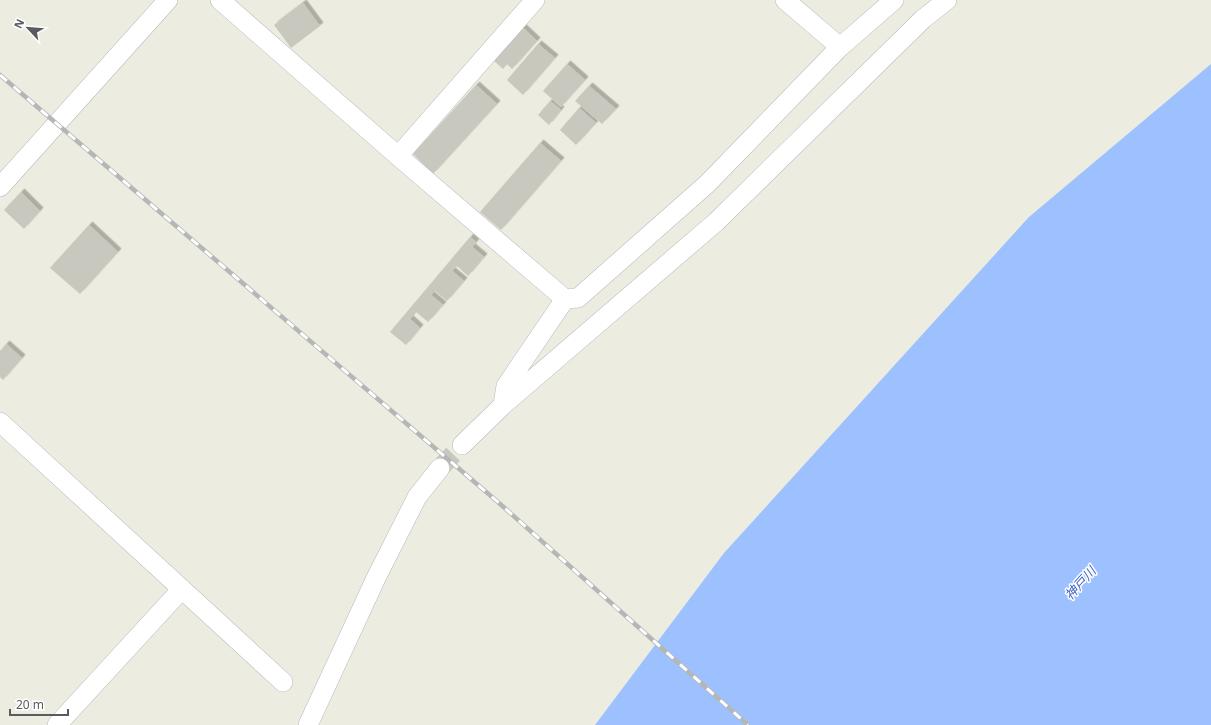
<svg xmlns="http://www.w3.org/2000/svg" width="1211" height="725" font-family="'Noto Sans','Noto Sans JP',sans-serif">
	<style>
		.water { fill: #9dc0fe }
		.building { fill: #c8c8bf; filter: url(#shadow) }
		.lines { fill: none; stroke-linecap: round; stroke-linejoin: round }
		.street-tunnel { stroke: #c7c8c0; stroke-width: 19; stroke-dasharray: 19 10; stroke-linecap: butt }
		.street-casing { stroke: #b8b9bf; stroke-width: 20 }
		.street { stroke: #fff; stroke-width: 19 }
		.rail-casing { stroke: #b5b6b6; stroke-width: 4.5 }
		.rail { stroke: #fff; stroke-width: 3; stroke-dasharray: 9; stroke-linecap: butt }
		.labels { text-anchor: middle; stroke-width: 3; stroke-linejoin: round; paint-order: stroke }
		.water-label { font-size: 13px; font-style: italic; fill: #4165c1; stroke: #fff }
	</style>
	<defs>
		<filter id="shadow"><feDropShadow dx="3.5" dy="-3.5" stdDeviation="0" flood-color="#0004"/></filter>
	</defs>
	<rect width="100%" height="100%" fill="#ecece0"/>
	<!-- water -->
	<path class="water" d="M1211 64V725H595L724 553 1029 217Z"/>
	<!-- building -->
	<path class="building" d="M303 3 320 26 291 48 274 25Z
		M521 26 537 41 512 69 507 64 503 69 492 59Z
		M538 44 555 58 523 95 507 80Z
		M567 64 585 80 561 107 543 91Z
		M476 85 497 104 433 174 413 154Z
		M589 86 616 109 602 124 575 101Z
		M550 101 561 110 549 125 538 115Z
		M579 108 596 123 576 145 560 130Z
		M540 143 561 161 501 230 480 212Z
		M21 192 40 211 24 229 4 210Z
		M89 225 118 252 80 294 50 268Z
		M470 237 476 242 472 247 484 257 468 276 457 266 452 271 464 281 447 301 435 291 431 295 443 305 428 322 416 312 410 319 420 328 406 345 390 332Z
		M6 344 22 358 3 380 0 377V351Z"/>
	<g class="lines">
		<!-- street-tunnel -->
		<path class="street-tunnel" d="M440 468 462 445"/>
		<!-- street casing -->
		<g class="street-casing">
			<path id="street" d="M220 0 398 156 565 299 578 298 707 184 840 47 894 0
				M785 0 840 47
				M398 156 535 0
				M0 187 168 0
				M503 405 506 386 565 299
				M0 422 283 682
				M462 445 503 405 716 222 923 19 947 0
				M57 725 181 590
				M308 725 376 578 417 497 440 468"/>
		</g>
		<!-- street -->
		<use href="#street" class="street"/>
		<!-- rail casing -->
		<g class="rail-casing">
			<path id="rail" d="M0 75 499 503 748 725"/>
		</g>
		<!-- rail -->
		<use href="#rail" class="rail"/>
	</g>
	<g class="labels">
		<!-- water labels -->
		<g class="water-label">
			<text transform="translate(1080 583) rotate(-48)" y="5">神戸川</text>
		</g>
	</g>
	<!-- north arrow -->
	<g transform="translate(28 28) rotate(296)" stroke="#ffffff" stroke-width="3" paint-order="stroke">
	<path d="M0-3L7 15L0 10L-7 15Z" fill="#595b61"/>
	<text y="-6" font-size="11" font-weight="bold" text-anchor="middle" fill="#595b61">N</text>
	</g>
	<!-- scale -->
	<path d="M10 709v6h58v-6" fill="none" stroke="#595b61" stroke-width="2"/>
	<text x="16" y="709" font-size="12" fill="#595b61" stroke="#ffffff" stroke-width="3" paint-order="stroke">20 m</text>
</svg>
